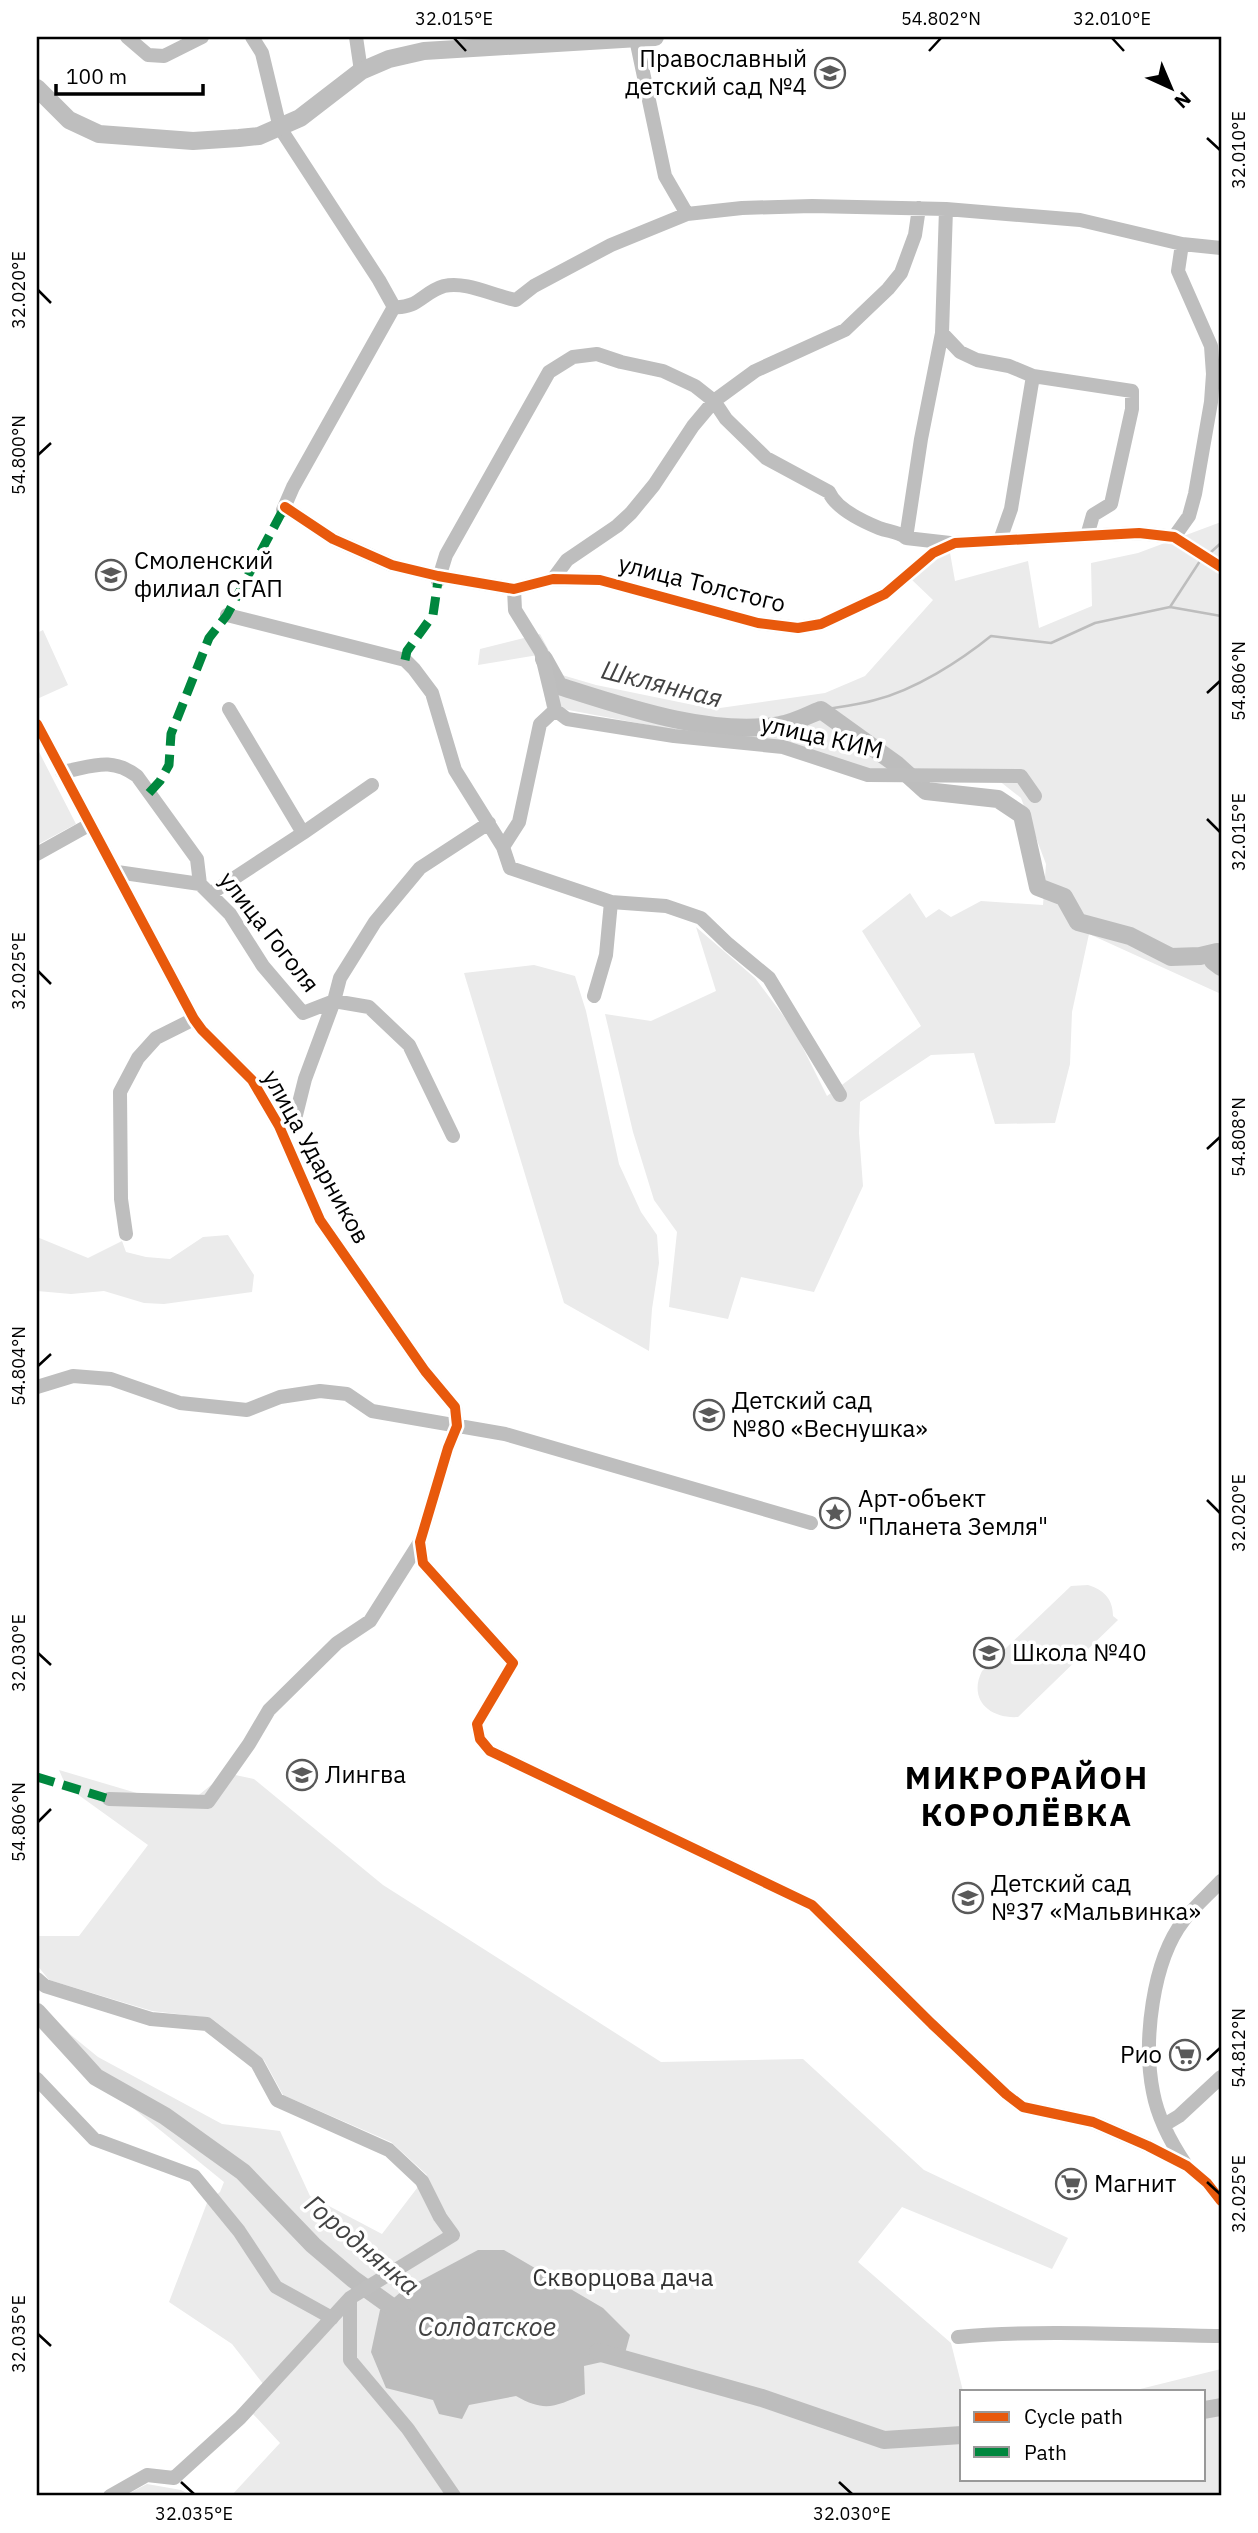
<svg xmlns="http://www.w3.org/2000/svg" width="1258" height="2533" font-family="'IBM Plex Sans',sans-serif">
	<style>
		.green { fill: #ebebeb }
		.water { fill: #bdbdbd }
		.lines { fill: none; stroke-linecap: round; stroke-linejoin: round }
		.stream { stroke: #bdbdbd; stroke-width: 2.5 }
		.river { stroke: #bdbdbd; stroke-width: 18 }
		.minor { stroke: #bebebe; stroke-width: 14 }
		.major { stroke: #bebebe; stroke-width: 18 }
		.quiet { stroke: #00873e; stroke-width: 9; stroke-dasharray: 18 9; stroke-linecap: butt }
		.cycleway-casing { stroke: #fff; stroke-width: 15 }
		.cycleway { stroke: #e8590c; stroke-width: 10 }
		.ticks { fill: none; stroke: #000; stroke-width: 2.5 }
		.labels { text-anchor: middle; stroke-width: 7; stroke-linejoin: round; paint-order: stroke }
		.poi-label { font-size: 24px; fill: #000; stroke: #fff; text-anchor: start }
		.street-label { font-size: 24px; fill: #000; stroke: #fff }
		.park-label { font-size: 24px; fill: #313131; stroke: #fff }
		.water-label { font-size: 26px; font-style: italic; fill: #424242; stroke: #fff }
		.district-label { font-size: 32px; font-weight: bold; letter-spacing: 2px; fill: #000; stroke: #fff }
		.neatline { fill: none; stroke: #000; stroke-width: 2.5 }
		.ticks-label { font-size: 18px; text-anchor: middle; fill: #000 }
	</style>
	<rect width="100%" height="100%" fill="#fff"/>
	<!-- green -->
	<path class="green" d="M1221 522V994L1089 934 1072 1012 1070 1064 1055 1123 995 1124 974 1053 931 1055 860 1102 859 1133 863 1186 814 1292 741 1277 728 1319 669 1307 677 1232 654 1200 633 1132 605 1014 651 1021 716 991 696 927 755 978 794 1030 827 1096 921 1026 862 931 910 893 926 918 939 909 951 917 981 901 1043 905 1046 864 1021 798 993 776 907 778 802 754 563 709H547L538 655 478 665 480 649 540 634 562 675 596 685 713 709 825 693 865 676 933 600 911 579 949 547 955 581 1028 561 1039 628 1092 606 1091 563 1138 553Z
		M43 630 68 685 37 699V633Z
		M37 748 76 824 37 845Z
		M534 965 575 976 586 1011 619 1164 641 1212 657 1235 659 1263 652 1309 649 1351 564 1303 464 973Z
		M228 1235 254 1275 252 1292 164 1304 144 1303 104 1291 71 1294 37 1291V1237L88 1258 122 1241 126 1252 146 1257 170 1259 203 1237Z
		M1088 1585C1104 1590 1113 1599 1113 1616L1118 1620 1018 1717C989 1719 968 1699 982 1671L1071 1586Z
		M59 1770 184 1807 226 1773 254 1779 383 1885 661 2062 803 2059 924 2170 1068 2238 1052 2269 902 2207 858 2262 951 2343 963 2391 962 2479H1204V2391H1132L1221 2369V2496H231L280 2443 253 2414 271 2394 232 2344 169 2302 207 2203 220 2192 224 2182 80 2065 65 2056 37 2026V2001L71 2035 98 2057 222 2124 280 2131 310 2196 382 2234 427 2175 391 2142 283 2095 264 2060 211 2018 152 2011 49 1980 37 1965V1936H79L148 1845 66 1786Z
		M147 2484 181 2490 192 2496H124Z"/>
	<!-- water -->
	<path class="water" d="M478 2250H504L603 2308 630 2335 624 2357 584 2366 585 2394C555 2406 546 2413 516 2396L469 2405 462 2419 439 2414 433 2400 386 2388 371 2352 380 2310 403 2290Z"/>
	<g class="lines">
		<!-- stream -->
		<path class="stream" d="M1211 552 1221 543
			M1170 607 1200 561
			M821 710C839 707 858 705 875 700 915 690 960 661 991 636L1051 643 1095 623 1170 607 1221 616"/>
		<!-- river -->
		<path class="river" d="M544 659 559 686C625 707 711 737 780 725 794 723 808 715 821 710L896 764 926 791 998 799 1022 815 1038 887 1064 897 1078 922 1130 936 1171 957 1200 956 1217 952 1213 961 1221 967
			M37 2012 96 2077 165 2116 243 2172 313 2245 353 2279 406 2317
			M598 2352 762 2398 884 2440 962 2435
			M1204 2410 1221 2407"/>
		<!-- minor -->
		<path class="minor" d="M127 37 148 55 164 56 202 37
			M252 37 262 53 280 128 379 280 394 307
			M356 37 361 71
			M636 39 665 176 687 214
			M394 307C418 309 423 292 444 286 467 281 493 296 516 300L534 286 611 245 687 214 742 208 812 206 946 209 1080 220 1182 244 1221 248
			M942 333 960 352 977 360 1009 366 1033 376 1011 509 1000 540
			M1033 376 1132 391V409L1111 504 1093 515 1087 536
			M285 507 333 539 392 565 438 576 514 589 553 579 600 580 758 623 798 628 821 624 885 594 933 553 955 543 1139 533 1174 537 1221 567
			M283 510 293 487 394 307
			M1174 537 1189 516 1195 494 1211 402 1213 374 1211 346 1178 271 1182 244
			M906 538 950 543
			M553 579 567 560 617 526 631 513 654 485 693 426 714 401 755 371 845 330 888 289 901 273 915 235 919 208
			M438 581 446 555 549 372 573 357 597 354 621 362 663 371 695 386 714 401 726 419 766 458 829 492C836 509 862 521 879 528 889 532 898 531 906 538L921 439 942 333 946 209
			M514 589 515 610 541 652 555 710 567 719 674 736 783 747 868 775 1021 776 1035 796
			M227 615 405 660 414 669 432 693 455 770 503 847 510 868 611 902 666 906 701 918 728 944 769 978 840 1095
			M229 709 303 833
			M37 724 194 1019 202 1030 252 1080 279 1126 320 1220 425 1371 455 1407 457 1426 448 1448 420 1542 423 1563 513 1663 477 1724 480 1739 490 1751 812 1905 932 2024 1006 2094 1023 2107 1093 2122 1148 2146 1187 2166 1207 2183 1221 2201
			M62 772C92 767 110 756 137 776L197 859 200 884 230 914 263 966 303 1013 334 1001 369 1007 409 1045 453 1136
			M503 847 519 822 540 724 555 710
			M37 854 89 825
			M117 872 200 884
			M210 894 303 833 372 785
			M594 996 606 955 611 902
			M279 1126 296 1115 305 1079 334 1001 340 978 375 922 420 868 489 823
			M126 1234 121 1199 120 1092 138 1058 156 1038 194 1019
			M37 1387 73 1376 111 1379 180 1403 247 1410 280 1397 320 1391 347 1394 372 1411 505 1434 811 1523
			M109 1799 208 1802 249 1744 269 1710 337 1643 370 1621 420 1542
			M37 1979 45 1986 151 2019 207 2024 257 2063 277 2100 389 2150 422 2181 440 2217 453 2235 350 2298 240 2418 174 2478 147 2475 110 2496
			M37 2079 94 2139 194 2176 239 2231 276 2287 332 2318
			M1164 2125 1179 2116 1221 2077
			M1186 2165C1171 2143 1158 2119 1153 2092 1143 2042 1152 1961 1184 1920 1195 1906 1209 1894 1221 1881
			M350 2298V2360L408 2429 454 2496
			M958 2337C1046 2329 1133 2335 1221 2336"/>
		<!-- major -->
		<path class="major" d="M37 88 69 120 99 134 193 141 239 138 259 136 300 118 361 71 389 59 424 51 655 37"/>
		<!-- quiet -->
		<path class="quiet" d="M405 660 407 651 433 615 438 581
			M149 793 160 781 169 765 171 734 209 638 227 615 283 510
			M37 1777 109 1799"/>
		<!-- cycleway casing -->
		<g class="cycleway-casing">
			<path id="cycleway" d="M285 507 333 539 392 565 438 576 514 589 553 579 600 580 758 623 798 628 821 624 885 594 933 553 955 543 1139 533 1174 537 1221 567
				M37 724 194 1019 202 1030 252 1080 279 1126 320 1220 425 1371 455 1407 457 1426 448 1448 420 1542 423 1563 513 1663 477 1724 480 1739 490 1751 812 1905 932 2024 1006 2094 1023 2107 1093 2122 1148 2146 1187 2166 1207 2183 1221 2201"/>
		</g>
		<!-- cycleway -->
		<use href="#cycleway" class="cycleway"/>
	</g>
	<!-- ticks -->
	<path class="ticks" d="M454 38 466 51M1112 38 1124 51M929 51 941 38M1207 138 1220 150M38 290 51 303M38 455 51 443M1207 693 1220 681M1207 819 1220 832M38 971 51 984M1207 1149 1220 1137M38 1366 51 1354M1207 1500 1220 1513M38 1653 51 1665M38 1822 51 1809M1207 2060 1220 2048M1207 2182 1220 2194M38 2334 51 2346M181 2482 194 2494M839 2482 852 2494"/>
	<!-- icons -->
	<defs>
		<g id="school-ring" transform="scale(1.575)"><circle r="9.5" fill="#fff" stroke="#595959" stroke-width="1.5"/><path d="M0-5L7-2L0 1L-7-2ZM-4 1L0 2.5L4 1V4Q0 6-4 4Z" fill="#595959"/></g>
		<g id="university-ring" transform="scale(1.575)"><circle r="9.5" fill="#fff" stroke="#595959" stroke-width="1.5"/><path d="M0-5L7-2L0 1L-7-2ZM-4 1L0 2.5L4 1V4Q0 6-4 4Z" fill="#595959"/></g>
		<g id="sight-ring" transform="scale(1.575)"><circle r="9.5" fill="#fff" stroke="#595959" stroke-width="1.5"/><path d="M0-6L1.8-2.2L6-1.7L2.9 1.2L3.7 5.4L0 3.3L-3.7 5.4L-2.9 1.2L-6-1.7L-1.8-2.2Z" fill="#595959"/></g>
		<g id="supermarket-ring" transform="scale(1.575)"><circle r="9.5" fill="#fff" stroke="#595959" stroke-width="1.5"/><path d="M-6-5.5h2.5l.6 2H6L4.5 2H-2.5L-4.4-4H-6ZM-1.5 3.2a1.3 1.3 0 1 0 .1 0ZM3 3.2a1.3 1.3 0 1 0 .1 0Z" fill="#595959"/></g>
	</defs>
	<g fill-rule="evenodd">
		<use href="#school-ring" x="830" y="73"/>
		<use href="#university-ring" x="111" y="575"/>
		<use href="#school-ring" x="709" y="1415"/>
		<use href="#sight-ring" x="835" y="1513"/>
		<use href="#school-ring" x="989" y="1653"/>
		<use href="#school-ring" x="302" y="1775"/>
		<use href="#school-ring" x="968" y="1898"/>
		<use href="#supermarket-ring" x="1185" y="2055"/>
		<use href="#supermarket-ring" x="1071" y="2184"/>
	</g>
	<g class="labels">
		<!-- poi labels -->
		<g class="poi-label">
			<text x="807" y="67" text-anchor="end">Православный<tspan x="807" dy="28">детский сад №4</tspan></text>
			<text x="134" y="569">Смоленский<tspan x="134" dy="28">филиал СГАП</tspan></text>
			<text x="732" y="1409">Детский сад<tspan x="732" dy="28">№80 «Веснушка»</tspan></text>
			<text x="858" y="1507">Арт-объект<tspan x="858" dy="28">"Планета Земля"</tspan></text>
			<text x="1012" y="1661">Школа №40</text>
			<text x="325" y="1783">Лингва</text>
			<text x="991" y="1892">Детский сад<tspan x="991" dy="28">№37 «Мальвинка»</tspan></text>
			<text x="1162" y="2063" text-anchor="end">Рио</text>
			<text x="1094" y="2192">Магнит</text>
		</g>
		<!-- street labels -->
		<g class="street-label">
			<text transform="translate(702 584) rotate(14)" y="8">улица Толстого</text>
			<text transform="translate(822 737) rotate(13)" y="8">улица КИМ</text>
			<text transform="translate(269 932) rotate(52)" y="8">улица Гоголя</text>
			<text transform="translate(316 1157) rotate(61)" y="8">улица Ударников</text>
		</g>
		<!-- park labels -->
		<g class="park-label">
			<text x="623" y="2286">Скворцова дача</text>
		</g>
		<!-- water labels -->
		<g class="water-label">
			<text transform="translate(662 684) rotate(14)" y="9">Шклянная</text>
			<text transform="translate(362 2245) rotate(40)" y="9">Городнянка</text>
			<text x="487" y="2336">Солдатское</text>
		</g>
		<!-- district labels -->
		<g class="district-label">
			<text x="1027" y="1789">МИКРОРАЙОН<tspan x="1027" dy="37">КОРОЛЁВКА</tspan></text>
		</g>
	</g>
	<!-- border -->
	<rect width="1258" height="2533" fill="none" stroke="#ffffff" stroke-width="77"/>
	<!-- legend -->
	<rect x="960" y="2390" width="245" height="91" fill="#ffffff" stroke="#999999" stroke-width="2"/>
	<rect x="974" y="2412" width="35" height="10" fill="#e8590c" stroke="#999999" stroke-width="2"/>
	<text x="1024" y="2424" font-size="21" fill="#000000">Cycle path</text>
	<rect x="974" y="2447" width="35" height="10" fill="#00873e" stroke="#999999" stroke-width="2"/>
	<text x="1024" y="2460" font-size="21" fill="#000000">Path</text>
	<!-- north arrow -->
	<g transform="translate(1171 88) rotate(136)" stroke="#ffffff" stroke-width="5" paint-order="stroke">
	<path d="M0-5L12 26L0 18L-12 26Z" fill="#000000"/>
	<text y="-10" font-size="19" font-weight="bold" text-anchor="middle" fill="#000000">N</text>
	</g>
	<!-- scale -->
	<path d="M56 84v10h147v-10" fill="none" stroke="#000000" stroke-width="3.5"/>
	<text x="66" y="84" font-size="21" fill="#000000" stroke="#ffffff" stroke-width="5" paint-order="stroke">100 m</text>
	<rect x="38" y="38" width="1182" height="2456" class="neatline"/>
	<g class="ticks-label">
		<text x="454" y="25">32.015°E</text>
		<text x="941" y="25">54.802°N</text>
		<text x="1112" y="25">32.010°E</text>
		<text transform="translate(1239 150) rotate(-90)" y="6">32.010°E</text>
		<text transform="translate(19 290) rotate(-90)" y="6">32.020°E</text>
		<text transform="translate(19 455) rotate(-90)" y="6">54.800°N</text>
		<text transform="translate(1239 681) rotate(-90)" y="6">54.806°N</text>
		<text transform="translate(1239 832) rotate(-90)" y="6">32.015°E</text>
		<text transform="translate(19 971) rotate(-90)" y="6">32.025°E</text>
		<text transform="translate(1239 1137) rotate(-90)" y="6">54.808°N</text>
		<text transform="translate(19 1366) rotate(-90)" y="6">54.804°N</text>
		<text transform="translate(1239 1513) rotate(-90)" y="6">32.020°E</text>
		<text transform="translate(19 1653) rotate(-90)" y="6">32.030°E</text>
		<text transform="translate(19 1822) rotate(-90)" y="6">54.806°N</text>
		<text transform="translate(1239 2048) rotate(-90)" y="6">54.812°N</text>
		<text transform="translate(1239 2194) rotate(-90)" y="6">32.025°E</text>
		<text transform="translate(19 2334) rotate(-90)" y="6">32.035°E</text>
		<text x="194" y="2520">32.035°E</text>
		<text x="852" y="2520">32.030°E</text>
	</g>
</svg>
